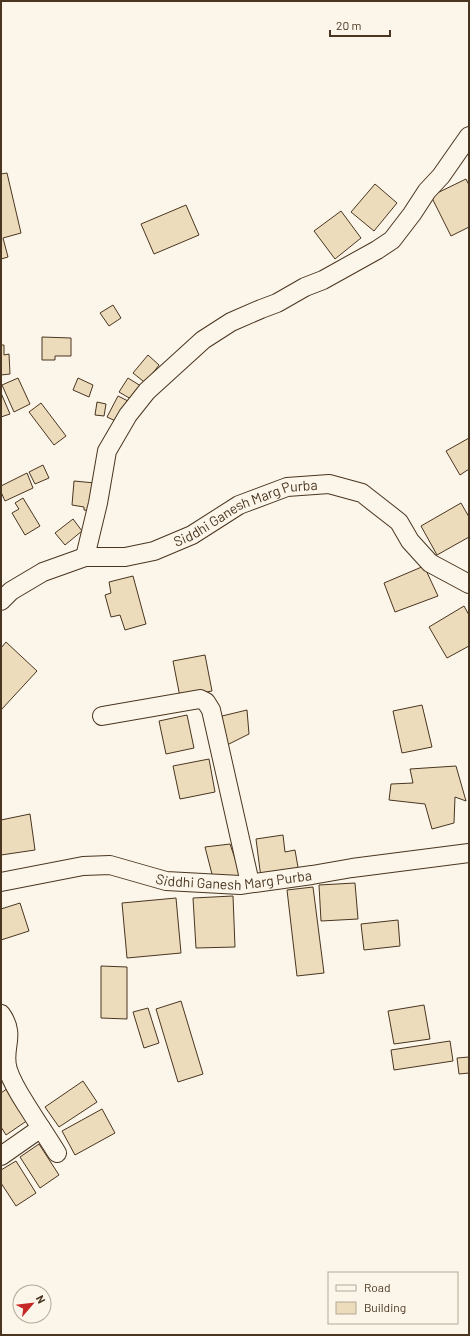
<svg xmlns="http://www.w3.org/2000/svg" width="470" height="1336" font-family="Barlow,sans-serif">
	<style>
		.building { fill: #ecdcbc; stroke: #4a3520 }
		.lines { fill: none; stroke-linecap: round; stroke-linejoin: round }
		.minor-casing { stroke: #4a3520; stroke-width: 20 }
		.minor { stroke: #fbf6e9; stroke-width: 18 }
		.labels { text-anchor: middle; stroke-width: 3; stroke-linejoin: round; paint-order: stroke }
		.street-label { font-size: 14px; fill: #4a3520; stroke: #fbf6e9 }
	</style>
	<rect width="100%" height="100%" fill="#fbf6e9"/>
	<!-- building -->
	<path class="building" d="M7 173 21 233 3 238 8 257 1 259V174Z
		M466 179 469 185V227L451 236 431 196Z
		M375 184 397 203 374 231 351 212Z
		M186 205 199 235 154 254 141 224Z
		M341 211 361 238 335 259 314 231Z
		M113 305 121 318 109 326 100 313Z
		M42 337 71 338V356H55V360H42Z
		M1 345H4V355L9 354 10 374 1 375Z
		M148 355 159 365 150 377 153 379 148 385 133 373Z
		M18 378 30 404 14 412 2 385Z
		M78 378 93 385 89 397 73 390Z
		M128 378 144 388 136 402 119 392Z
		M1 393 10 414 1 417Z
		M118 396 132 403 122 424 107 417Z
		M97 402 106 404 104 416 95 415Z
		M41 403 66 436 54 445 29 412Z
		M469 438V469L460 475 446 451Z
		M43 465 49 478 35 484 29 472Z
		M27 473 33 488 5 501 1 492V486Z
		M74 481 95 483 93 511 84 510V507L72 505Z
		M23 498 40 526 25 535 12 513 19 509 15 503Z
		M461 503 469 517V537L437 555 421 526Z
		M73 519 82 531 65 545 55 533Z
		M424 566 438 596 395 612 384 583Z
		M133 576 146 624 125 630 120 615 111 617 105 595 111 593 109 582Z
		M464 606 469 615V646L447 658 429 627Z
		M6 642 37 671 1 710V648Z
		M205 655 212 691 180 697 173 661Z
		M422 705 432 747 402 753 393 711Z
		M247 710 249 734 225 746 222 716Z
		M187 715 194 748 166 754 159 721Z
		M209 759 215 792 180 799 173 766Z
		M456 766 466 801 455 797 454 823 432 829 425 804 389 800 391 784 413 783 410 769Z
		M30 814 35 850 1 855V820Z
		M283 835 285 852 295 850 299 873 261 878 256 839Z
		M230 844 241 876 214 882 205 847Z
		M355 883 358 919 321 921 319 885Z
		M313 887 324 973 297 976 287 890Z
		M233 896 235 947 196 948 193 898Z
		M176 898 181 953 127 958 122 903Z
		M20 903 29 931 1 940V909Z
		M398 920 400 946 364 950 361 924Z
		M101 966 127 967V1019L101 1018Z
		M181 1001 203 1074 178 1082 156 1009Z
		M424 1005 430 1039 394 1044 388 1011Z
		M148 1008 159 1043 144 1048 133 1012Z
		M450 1041 453 1061 394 1070 391 1050Z
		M469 1057V1073L459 1074 457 1058Z
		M83 1081 97 1102 59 1127 45 1107Z
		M8 1088 28 1120 6 1135 1 1127V1093Z
		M102 1109 115 1133 75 1155 62 1131Z
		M39 1144 59 1175 40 1188 20 1157Z
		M16 1161 36 1193 16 1206 1 1183V1170Z"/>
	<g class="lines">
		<!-- minor casing -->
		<g class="minor-casing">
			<g id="minor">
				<path d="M85 557 98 503 107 451 128 415 147 391 203 340 231 322 261 309 277 303 305 287 323 280 377 250 392 240 412 214 427 191 441 176 469 136"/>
				<path id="s1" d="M1 601 11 591 43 572 85 557H125L154 551 192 535 239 505 287 487 329 484 362 493 399 522 410 541 430 563 469 584"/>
				<path d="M102 716 200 699 206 702 211 710 250 883"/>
				<path id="s2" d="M1 882 83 866 110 865 166 881 240 885 312 875 352 868 469 853"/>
				<path d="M1 1014C17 1036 1 1049 8 1070 12 1083 20 1095 27 1106 37 1122 47 1137 57 1153"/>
				<path d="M1 1156 41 1128"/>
			</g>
		</g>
		<!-- minor -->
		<use href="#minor" class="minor"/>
	</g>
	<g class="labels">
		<!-- street labels -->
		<g class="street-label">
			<text dy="5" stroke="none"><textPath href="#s1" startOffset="266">Siddhi Ganesh Marg Purba</textPath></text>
			<text dy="5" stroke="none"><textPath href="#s2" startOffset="237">Siddhi Ganesh Marg Purba</textPath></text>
		</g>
	</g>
	<!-- border -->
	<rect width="470" height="1336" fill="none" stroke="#4a3520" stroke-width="4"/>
	<!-- legend -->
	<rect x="328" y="1272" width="130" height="52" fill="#fbf6e9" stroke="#b4a999"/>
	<rect x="336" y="1285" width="20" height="6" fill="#fbf6e9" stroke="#b4a999"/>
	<text x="364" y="1292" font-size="12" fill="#4a3520">Road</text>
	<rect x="336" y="1302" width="20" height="12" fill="#ecdcbc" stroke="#b4a999"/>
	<text x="364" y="1312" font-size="12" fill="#4a3520">Building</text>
	<!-- north arrow -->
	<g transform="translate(32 1304) rotate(62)"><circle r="19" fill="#fbf6e9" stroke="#b4a999"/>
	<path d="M0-3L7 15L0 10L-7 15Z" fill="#c62828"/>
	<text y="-6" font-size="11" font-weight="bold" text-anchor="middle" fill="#4a3520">N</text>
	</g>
	<!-- scale -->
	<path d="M330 30v6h60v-6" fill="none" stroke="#4a3520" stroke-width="2"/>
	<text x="336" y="30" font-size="12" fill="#4a3520" stroke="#fbf6e9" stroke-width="3" paint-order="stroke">20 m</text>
</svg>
